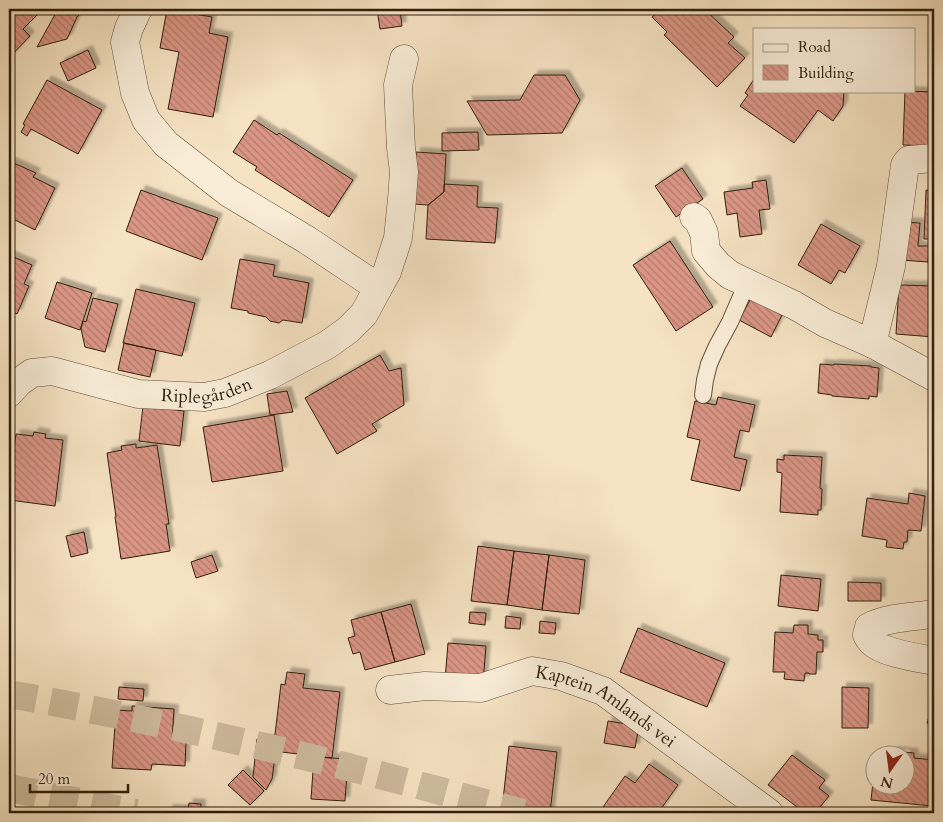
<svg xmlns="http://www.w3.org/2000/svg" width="943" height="822" font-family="Cardo,serif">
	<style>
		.building { fill: url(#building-back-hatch); stroke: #2f1e0c; filter: url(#shadow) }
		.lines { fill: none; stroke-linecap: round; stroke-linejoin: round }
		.highway-tunnel { stroke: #cebc9e; stroke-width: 28; stroke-dasharray: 28 14; stroke-linecap: butt }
		.lane-casing { stroke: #614f3a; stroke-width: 18 }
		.street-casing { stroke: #614f3a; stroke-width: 29 }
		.lane { stroke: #f9edd8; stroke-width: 16 }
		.street { stroke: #f9edd8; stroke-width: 28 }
		.labels { text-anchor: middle; stroke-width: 4; stroke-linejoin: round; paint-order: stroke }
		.street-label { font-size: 18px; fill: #2f1e0c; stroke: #f9edd8 }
	</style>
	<defs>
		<pattern id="building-back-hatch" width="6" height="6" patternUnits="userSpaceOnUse" patternTransform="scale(1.25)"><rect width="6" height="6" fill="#db9686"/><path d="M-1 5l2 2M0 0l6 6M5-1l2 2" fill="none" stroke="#b27a6c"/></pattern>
		<filter id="shadow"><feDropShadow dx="4.5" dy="-4.5" stdDeviation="1" flood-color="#0004"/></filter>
	</defs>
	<rect width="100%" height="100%" fill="#f6e3c3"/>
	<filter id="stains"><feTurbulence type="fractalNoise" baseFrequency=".004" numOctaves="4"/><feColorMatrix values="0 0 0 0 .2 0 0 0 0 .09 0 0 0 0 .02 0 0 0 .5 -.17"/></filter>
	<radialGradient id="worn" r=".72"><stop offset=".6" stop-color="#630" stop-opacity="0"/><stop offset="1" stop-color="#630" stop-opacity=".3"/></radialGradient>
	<!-- building -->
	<path class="building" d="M9 9H41L42 10 23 29 30 36 9 58Z
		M58 9H85L77 17 67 39 37 47Z
		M167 9 212 17 209 33 228 37 213 117 168 109 179 52 160 48Z
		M377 9H400L402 26 380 29Z
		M661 9H704L734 37 728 43 745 58 717 87 664 35 667 32 652 17Z
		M88 50 96 68 68 81 60 63Z
		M534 75H565L580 100 562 133 487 135 467 101 520 100Z
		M754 79V91H844L843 106 833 121 818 110 794 143 740 106 748 95 745 93Z
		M47 80 102 110 78 154 31 129 27 136 21 132 25 125 23 124Z
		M905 91 934 92V146L903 145Z
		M254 120 277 135 279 133 353 180 329 217 255 170 257 167 233 152Z
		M478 132 479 150 442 151V133Z
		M416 152 446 154 444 192 428 205 413 204Z
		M9 161 36 173 33 177 55 188 35 230 9 217Z
		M682 168 703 199 676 217 655 186Z
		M766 180 770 209 759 210 762 234 740 237 737 213 727 215 724 192 753 188 752 182Z
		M444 184 478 186 477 207 498 208 495 243 426 239 428 205 444 192Z
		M141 190 218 218 202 260 126 231Z
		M926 190 934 191V239H924Z
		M903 222 920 223 918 246H929L928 262 901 260Z
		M821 224 860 246 845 273 839 270 831 284 798 265Z
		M670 241 713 307 676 331 633 265Z
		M9 255 32 265 24 284 29 286 17 314 11 311 9 318Z
		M240 259 275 265 273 276 309 283 302 323 283 320 279 323 270 321 266 317 248 313V311L231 308Z
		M57 282 92 293 80 330 45 318Z
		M899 285 934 286V337L896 334Z
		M136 289 195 303 182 356 123 343Z
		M754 293 785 309 771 337 739 320Z
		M93 298 118 304 105 352 85 347 81 329 83 321 86 322Z
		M124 343 156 350 150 377 118 370Z
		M380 355 389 371 401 368 404 405 372 424 377 431 337 454 305 398Z
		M820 364 834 365V364L871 366V367L879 368 877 397 869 396V399L832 396V395L818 393Z
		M287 391 293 412 270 415 267 394Z
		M718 397 755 405 749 432 740 430 734 457 747 460 740 491 691 480 700 440 687 437 695 401 716 405Z
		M143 406 184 411 180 446 139 441Z
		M274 415 283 471 212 482 203 427Z
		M34 432 46 434 45 438 63 440 55 506 9 500V490L12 466H10L12 454 13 455 16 434 33 436Z
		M136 444V448L157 445 169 524H166L170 551 121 559 115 517H116L107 453 122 450 121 446Z
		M784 455 822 457 820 488 822 489 821 510H818V515L780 512 782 473 777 472V459L784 460Z
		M909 493 925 496 921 531 908 530 907 542H904L903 549 886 547 887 540 862 536 867 498 908 504Z
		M84 532 88 553 71 557 66 536Z
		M478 546 514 551 507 605 471 601Z
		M514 551 549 555 542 610 507 605Z
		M212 555 218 571 196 578 191 562Z
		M549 555 585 560 579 614 542 610Z
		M781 575 821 579 818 611 778 606Z
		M848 582 881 583V601H848Z
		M411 604 425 654 395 662 381 612Z
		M381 612 395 662 365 670 360 652 353 654 348 638 355 636 351 620Z
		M470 612 486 613 485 625 469 623Z
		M506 616 521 618 520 629 505 628Z
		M540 621 556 623 555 634 539 633Z
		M794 625H808V634L818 635V640H823V652H817L816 674H809V673H805L804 681 784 679 785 672H773L775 632 793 633Z
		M638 628 725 663 707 707 620 672Z
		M448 643 486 646 483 683 445 680Z
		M287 672 305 674 303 688 340 692 332 758 273 751 281 684 285 685Z
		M119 687 144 689 143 701 118 699Z
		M842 687 869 688 868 728H842Z
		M934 702V726L927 723Z
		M132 706 174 709 172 740 186 741 185 766 152 764 151 770 112 768 116 710 132 711Z
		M608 721 639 726 635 748 604 743Z
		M257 739 271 740 270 756H275L272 779 266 790 253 777Z
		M509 746 557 752 550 813 502 809Z
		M893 751 914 753V758L934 760V784L932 806 871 800 876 755V784H906V754H892Z
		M792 755 825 780 819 788 829 796 815 813H805L768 785Z
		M314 757 348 759 345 801 311 799Z
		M649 764 678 785 658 813H611L603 807 625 776 635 783Z
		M243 770 264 791 250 805 228 785Z
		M189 803 201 804V812L218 813H168L169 809 188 810Z"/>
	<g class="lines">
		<!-- highway-tunnel -->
		<path class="highway-tunnel" d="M9 694C87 708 165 724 243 742 337 763 430 788 523 813
			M9 788 136 813"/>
		<!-- lane casing -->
		<g class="lane-casing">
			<path id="lane" d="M703 395 705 380 709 364 717 346 730 322 747 283"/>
		</g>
		<!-- street casing -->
		<g class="street-casing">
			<g id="street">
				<path d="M694 217 698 220 704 233 706 251 718 265 730 275 794 305 825 323 873 344 934 377"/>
				<path d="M378 288 387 272 398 238 402 199 404 172 401 148 398 85 404 59"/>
				<path d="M873 344V340L891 266 905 165 909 160 934 158"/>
				<path id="s1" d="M9 393 19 382 32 373 52 371 138 394 204 397 225 393 270 375 327 345 348 330 364 314 378 288 364 278 307 240 229 193 166 144 146 120 135 93 125 42 129 28 138 9"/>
				<path d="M934 614C913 617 888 617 869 627L867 635C868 637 870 640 872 642 883 653 919 658 934 661"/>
				<path id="s2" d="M390 690 425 686 481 688 532 671 561 676 603 691 769 813"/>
			</g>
		</g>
		<!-- lane -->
		<use href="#lane" class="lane"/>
		<!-- street -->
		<use href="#street" class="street"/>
	</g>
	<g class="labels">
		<!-- street labels -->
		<g class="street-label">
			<text dy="6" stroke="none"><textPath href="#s1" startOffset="209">Riplegården</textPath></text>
			<text dy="6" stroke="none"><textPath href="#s2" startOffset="228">Kaptein Amlands vei</textPath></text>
		</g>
	</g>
	<!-- margin -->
	<rect width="943" height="822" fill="none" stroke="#f6e3c3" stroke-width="30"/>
	<rect x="10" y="10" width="923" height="802" fill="none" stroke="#2f1e0c" stroke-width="2.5"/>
	<rect x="15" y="15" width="913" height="792" fill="none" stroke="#2f1e0c"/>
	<!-- legend -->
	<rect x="753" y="28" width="162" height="65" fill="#f9edd8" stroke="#a89a86"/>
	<rect x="763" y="44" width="25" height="8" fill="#f9edd8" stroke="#a89a86"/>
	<text x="798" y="52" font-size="15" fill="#2f1e0c">Road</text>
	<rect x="763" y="65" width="25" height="15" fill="url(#building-back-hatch)" stroke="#a89a86"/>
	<text x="798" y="78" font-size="15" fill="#2f1e0c">Building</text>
	<!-- north arrow -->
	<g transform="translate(890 770) rotate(194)"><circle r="24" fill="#f9edd8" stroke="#a89a86"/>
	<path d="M0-4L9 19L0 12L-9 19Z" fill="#8f2418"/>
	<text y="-8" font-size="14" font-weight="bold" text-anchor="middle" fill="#2f1e0c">N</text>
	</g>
	<!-- scale -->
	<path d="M30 784v8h98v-8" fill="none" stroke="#2f1e0c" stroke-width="2.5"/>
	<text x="38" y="784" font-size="15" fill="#2f1e0c" stroke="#f9edd8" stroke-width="4" paint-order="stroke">20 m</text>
	<rect width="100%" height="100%" filter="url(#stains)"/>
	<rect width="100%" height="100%" fill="url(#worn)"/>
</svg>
